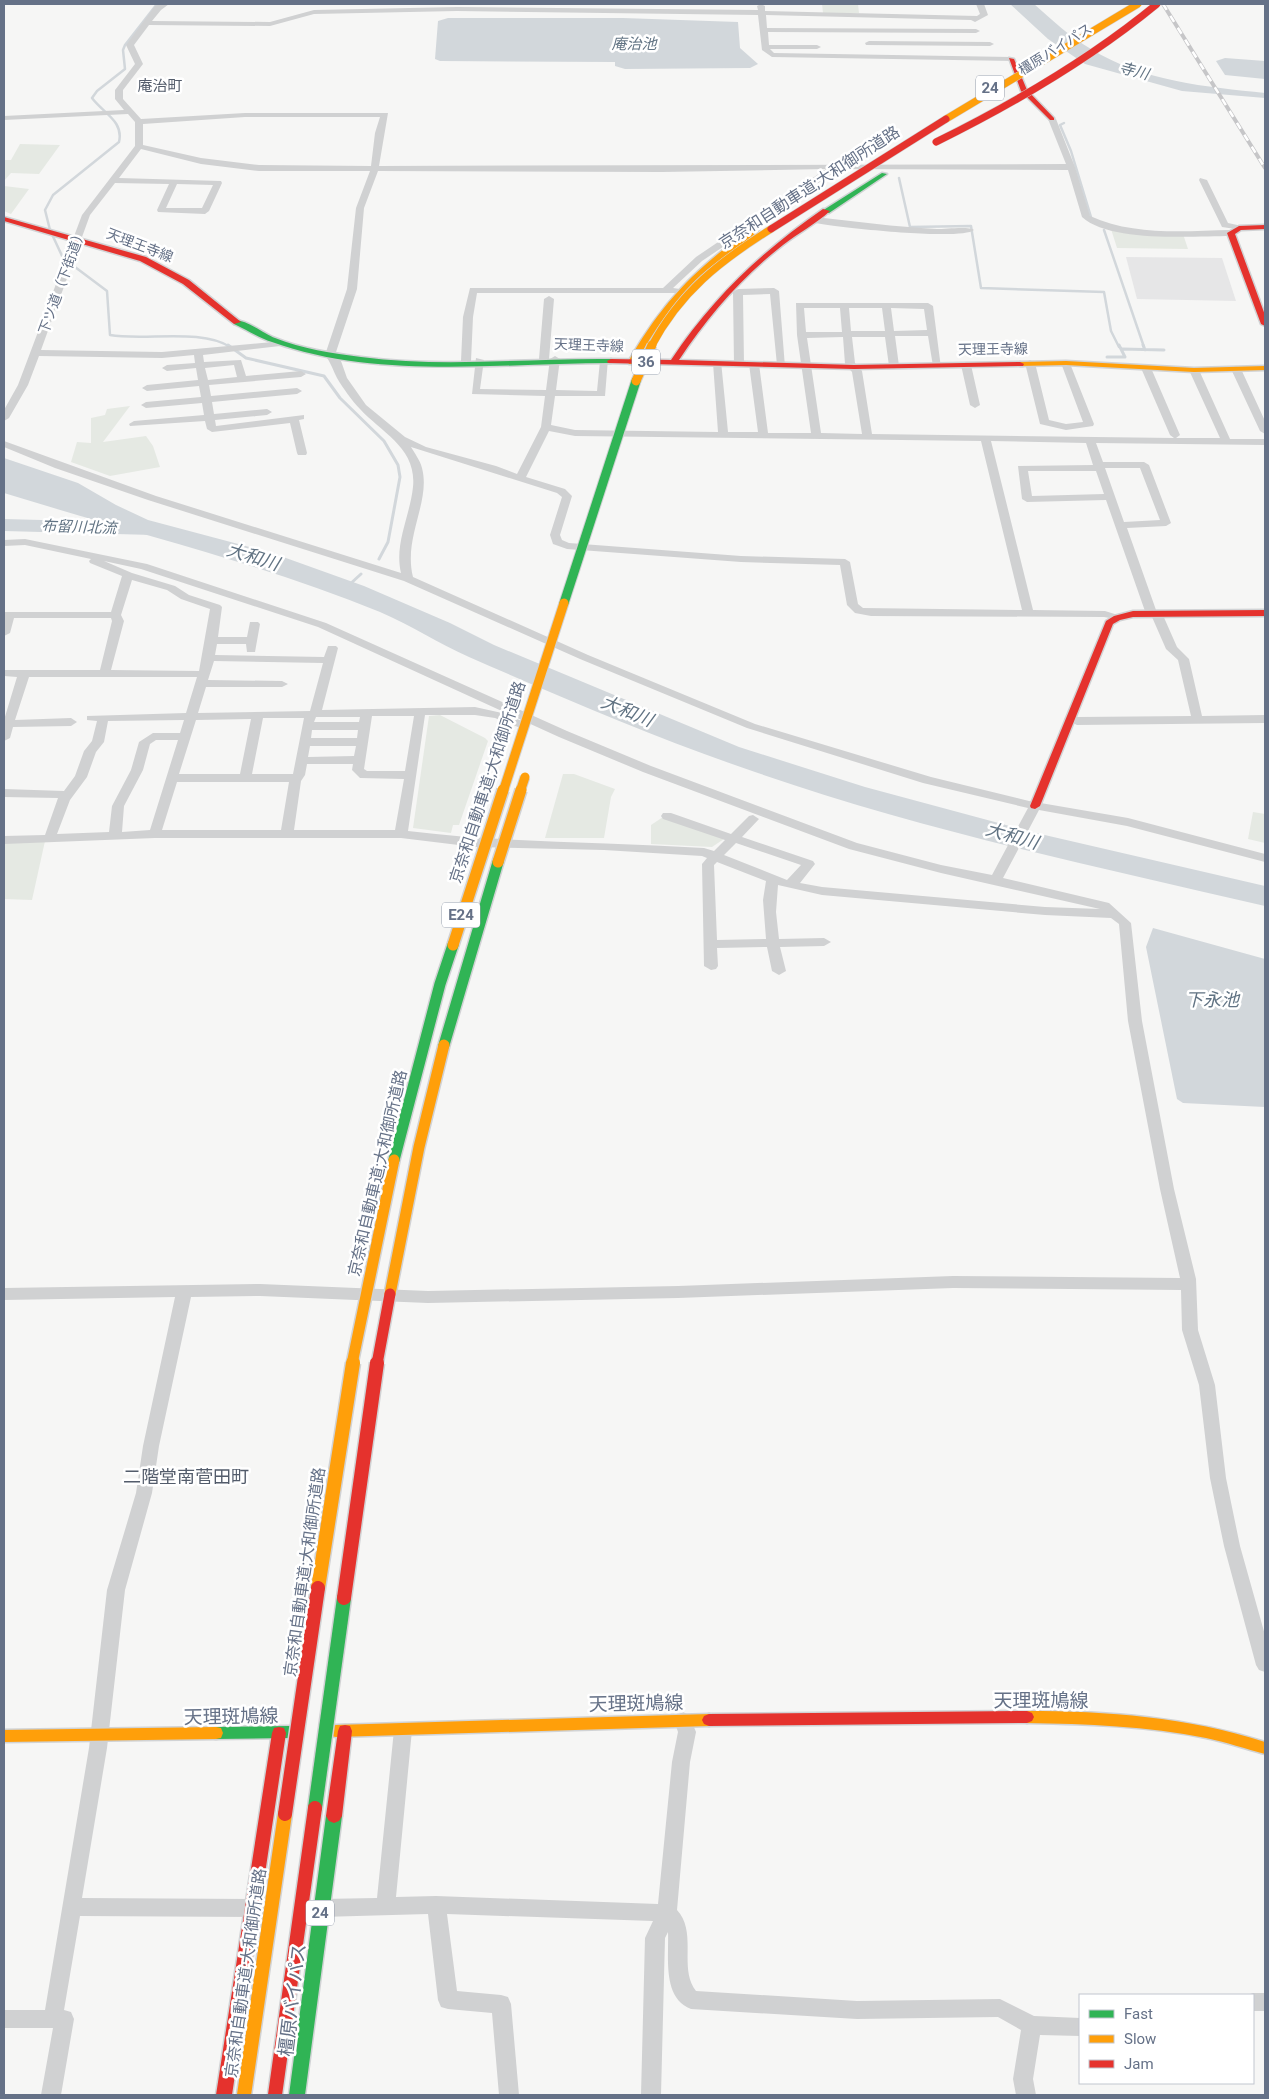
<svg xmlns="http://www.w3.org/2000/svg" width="1269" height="2099" font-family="Roboto,'Noto Sans JP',sans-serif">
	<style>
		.built { fill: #e6e6e7 }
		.green { fill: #e5e9e3 }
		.water { fill: #d2d7db }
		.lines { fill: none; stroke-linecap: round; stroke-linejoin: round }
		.stream-far1 { stroke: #d2d7db; stroke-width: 2.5 }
		.stream { stroke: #d2d7db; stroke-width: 3 }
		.river { fill: #d2d7db; fill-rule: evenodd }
		.fast-casing { stroke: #d1d3d5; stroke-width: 3 }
		.slow-casing { stroke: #d1d3d5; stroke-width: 3 }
		.jam-casing { stroke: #d1d3d5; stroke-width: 3 }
		.street { fill: #d0d1d2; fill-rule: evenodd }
		.fast { fill: #30b455; fill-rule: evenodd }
		.slow { fill: #ff9f0a; fill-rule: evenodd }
		.jam { fill: #e5322d; fill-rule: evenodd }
		.rail-casing { stroke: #c6c6c8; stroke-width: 4 }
		.rail { stroke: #fff; stroke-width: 2.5; stroke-dasharray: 7; stroke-linecap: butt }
		.fast-bridge-far2-casing { stroke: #d1d2d4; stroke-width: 11; stroke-linecap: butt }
		.fast-bridge-far1-casing { stroke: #d1d2d4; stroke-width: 14; stroke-linecap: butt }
		.fast-bridge-casing { stroke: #d1d2d4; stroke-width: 17; stroke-linecap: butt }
		.slow-bridge-far3-casing { stroke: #d1d2d4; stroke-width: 8; stroke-linecap: butt }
		.slow-bridge-far2-casing { stroke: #d1d2d4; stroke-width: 11; stroke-linecap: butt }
		.slow-bridge-far1-casing { stroke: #d1d2d4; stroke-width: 14; stroke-linecap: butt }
		.slow-bridge-casing { stroke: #d1d2d4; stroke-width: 17; stroke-linecap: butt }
		.jam-bridge-far2-casing { stroke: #d1d2d4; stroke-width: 8; stroke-linecap: butt }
		.jam-bridge-far1-casing { stroke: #d1d2d4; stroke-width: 14; stroke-linecap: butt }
		.jam-bridge-casing { stroke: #d1d2d4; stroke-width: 17; stroke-linecap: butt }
		.fast-bridge-far2 { stroke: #30b455; stroke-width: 9 }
		.fast-bridge-far1 { stroke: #30b455; stroke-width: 11 }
		.fast-bridge { stroke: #30b455; stroke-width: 14 }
		.slow-bridge-far3 { stroke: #ff9f0a; stroke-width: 7 }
		.slow-bridge-far2 { stroke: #ff9f0a; stroke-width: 9 }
		.slow-bridge-far1 { stroke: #ff9f0a; stroke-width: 11 }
		.slow-bridge { stroke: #ff9f0a; stroke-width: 14 }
		.jam-bridge-far2 { stroke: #e5322d; stroke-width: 7 }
		.jam-bridge-far1 { stroke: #e5322d; stroke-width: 11 }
		.jam-bridge { stroke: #e5322d; stroke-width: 14 }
		.labels { text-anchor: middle; stroke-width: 5; stroke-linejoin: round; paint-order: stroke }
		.far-street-label { font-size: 14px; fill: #657187; stroke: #fff }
		.far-water-label { font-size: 15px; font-style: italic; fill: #617383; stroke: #fff }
		.far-neighbourhood-label { font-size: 15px; fill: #535c6b; stroke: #fff }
		.shield { fill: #fff; stroke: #939cab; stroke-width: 1 }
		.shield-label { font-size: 15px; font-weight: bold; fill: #657187 }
		.street-label { font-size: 16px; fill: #657187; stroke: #fff }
		.water-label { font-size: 18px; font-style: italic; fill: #617383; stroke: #fff }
		.neighbourhood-label { font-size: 18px; fill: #535c6b; stroke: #fff }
		.near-street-label { font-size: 19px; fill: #657187; stroke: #fff }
	</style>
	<rect width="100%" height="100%" fill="#f6f6f5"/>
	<!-- built -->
	<path class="built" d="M1126 257 1222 258 1236 301 1137 299Z"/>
	<!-- green -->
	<path class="green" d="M822 4H858L859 13H823Z
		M20 144 60 145 39 174 11 173 4 181V160H11Z
		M4 186 29 189 11 214 4 211Z
		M1111 229 1183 234 1188 249 1117 248Z
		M130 406 103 442 146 436 153 446 160 467 110 476 71 462 77 442 91 443V418L105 415 107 409Z
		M440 715 485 738 488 741 459 825H453L451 833 413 828 429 716Z
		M563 774H574L615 789 611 797 604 838H545Z
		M1253 812 1265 814V843L1248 839Z
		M663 817 724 839 712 847 651 844V825Z
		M45 841 32 900 4 899V843Z"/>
	<!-- water -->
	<path class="water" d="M1010 4H1034C1052 20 1070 37 1091 49 1142 81 1207 87 1265 93V98L1182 91 1085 64 1048 39Z
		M448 18H623L738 22 740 48 758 64 750 68 625 69 615 66V62L440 61 435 59 438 21Z
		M1225 58 1265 61V79L1225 75 1216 61Z
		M4 458 78 483 116 505 148 520 272 553 364 586 450 623 494 645 739 747 865 787 1036 833 1265 886V906C1094 866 921 830 755 772 658 739 563 698 469 657 439 644 411 625 380 612 258 562 129 532 4 493Z
		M1153 928 1265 959V1107L1183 1103 1177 1099 1146 947Z"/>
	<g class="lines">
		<!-- stream-far1 -->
		<path class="stream-far1" d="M157 4 125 45 123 50 125 69 97 91 92 98C103 113 124 121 119 142L53 195 45 210 50 230 63 258 107 291 110 335C144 341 202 328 230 347
			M1064 123 1060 125 1071 151 1091 217
			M899 178 910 227 971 226 981 288 1104 292 1111 331 1119 347
			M1104 230 1144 347"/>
		<!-- stream -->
		<path class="stream" d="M228 345 246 358 324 376 340 398 384 441 398 465 400 477 388 542 379 559
			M1143 345 1145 350
			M1122 349 1164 350
			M1107 357H1125L1119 345
			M349 585 361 574"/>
		<!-- river -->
		<path class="river" d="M4 519 153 523 160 525 163 529 160 533 153 535 4 531Z"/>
		<!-- fast casing -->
		<g class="fast-casing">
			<path id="fast" d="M882 173 887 174 829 213 822 211Z
				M234 320C245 319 265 334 275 338 302 349 332 353 361 357 443 368 528 358 611 359L615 361 611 363C501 363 377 380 272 342 259 338 247 330 234 324Z
				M289 1726 294 1727 296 1732 294 1737 289 1738 216 1739 211 1738 209 1733 211 1728 216 1727Z
				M334 1809 339 1811 342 1816 305 2095H289L326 1816 329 1811Z"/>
		</g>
		<!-- slow casing -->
		<g class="slow-casing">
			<path id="slow" d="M752 228 759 230C742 246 719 259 701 275 672 302 655 330 635 364H629L628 362C662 302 696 268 752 228Z
				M1066 361 1194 368 1265 366V370L1194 372 1066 365 1020 366 1016 364 1020 362Z
				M1027 1711C1108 1711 1187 1717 1265 1742V1754C1246 1749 1226 1742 1206 1738 1147 1726 1087 1724 1027 1723L1022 1721 1020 1717 1022 1713Z
				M709 1714 714 1716 716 1720 714 1724 709 1726 336 1737 331 1736 329 1731 331 1726 336 1725Z
				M216 1727 221 1728 223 1733 221 1738 216 1739 4 1742V1730Z"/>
		</g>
		<!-- jam casing -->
		<g class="jam-casing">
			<path id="jam" d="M1009 58 1014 59 1027 90 1054 118V120H1050L1021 91Z
				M823 209 830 211C816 224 798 233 783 245 742 277 708 316 679 360L854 365 1020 362 1024 364 1023 366 854 369 608 363 607 361 611 359 671 360C713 297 761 252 823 209Z
				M4 217 146 257 189 280 241 322 234 324 183 284 140 261 4 221Z
				M1265 225V229L1241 230 1235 234 1265 315V326L1261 324 1227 233 1239 226Z
				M1265 610V616L1133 617 1120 620 1113 624 1040 806 1035 809 1031 808 1030 806 1106 621 1114 616 1133 611Z
				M1027 1711 1032 1713 1034 1717 1032 1721 1027 1723 709 1726 704 1724 702 1720 704 1716 709 1714Z
				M345 1725 350 1726 352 1731 342 1816 339 1821 334 1823 329 1821 326 1816 338 1731 340 1726Z
				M279 1727 284 1728 286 1733 232 2095H216L272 1733 274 1728Z"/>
		</g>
		<!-- street -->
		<path class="street" d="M160 4H169L161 10 152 21 270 22 314 10 457 7 758 10 757 6 761 4 765 6V11L977 16 980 14 976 4H984L988 15 975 22 971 20 766 15 767 28 976 29 980 31 976 33 768 32 769 45H817L821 47 817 49H770L774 53 1011 57 1015 59 1014 61 772 57 762 50 758 15 457 11 314 14 270 26 149 25 134 45 143 64 123 90V99L141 119 245 113H388L379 166 1066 164 1048 119 1052 117 1056 119 1075 167 1090 216C1134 236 1183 231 1231 230L1235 233 1231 236C1194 236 1110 243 1082 217L1068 170 835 169 833 173 702 261 673 288 680 289V293H477L473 317 471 361 466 364 461 361 463 317 470 288H663L696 257 826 169 662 172 378 171 364 208 357 289 335 355 341 361 347 378 366 405 405 437 426 447 496 466 517 474 541 427 545 396 472 394 476 358 484 360 480 389 546 390 550 359 555 356 560 359 556 390 597 391 600 361 608 359 605 396H555L551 425 575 430 718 432 713 363 721 361 728 432H758L749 364 754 361 759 364 768 433H811L797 335 796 303H928L933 306 941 368 933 366 928 336H895L899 366 894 369 889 366 885 337H852L855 363 862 371 872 434 1174 438 1170 435 1141 368 1146 365 1151 368 1180 435 1176 438H1220L1189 370 1194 367 1199 370 1230 439H1265V445L1096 443 1103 462H1144L1149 465 1171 523 1166 526 1127 528 1156 610 1162 613 1177 647 1189 659 1202 716 1265 715V723L1077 725 1064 719 1070 715 1078 717 1191 716 1178 660 1166 649 1152 617 1146 614 1106 500 1027 502 1022 499 1018 466 1093 465 1086 443 991 441 1033 610 1105 611 1121 616V620L1104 617 871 616 855 613 847 605 840 565 741 562 567 549 553 544 550 535 562 497 557 493 411 447C415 454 420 460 422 468 431 502 403 537 413 577L588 655 755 724 931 777 1029 801 1128 818 1265 854V862L1127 826 1039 810 1003 878 1109 903 1131 923 1142 1021 1174 1189 1196 1279 1198 1330 1215 1385 1226 1478 1240 1546 1265 1635V1672L1259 1670 1256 1665 1224 1546 1210 1478 1199 1385 1182 1330 1181 1290 953 1288 678 1298 428 1303 260 1296 191 1297 159 1446 152 1493 125 1590 107 1748 82 1898 252 1899 259 1902 261 1908 259 1914 252 1917 80 1916 64 2010 71 2012 74 2019 61 2095H41L53 2028H4V2010H45L89 1748 107 1590 136 1493 143 1446 175 1297 4 1300V1288L260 1284 428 1291 678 1286 953 1276 1180 1278 1160 1189 1128 1021 1119 924 1111 918 1045 915 822 895 778 885 776 912 779 939 824 938 831 942 824 946 780 947 786 971 779 975 772 971 767 947 717 948 718 966 716 969 711 970 704 966 702 864 707 858 702 856 604 850 475 847 401 838H155L4 844V836L45 835 58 798 4 797V789L64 791 75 776 84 751 92 741 97 721 87 720V716L186 713 197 677H29L15 720 71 718 77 722 71 726 13 727 10 738 4 741V720L17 677 4 676V670H100L112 621 111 618H14L10 633 4 636V612H111L122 576 90 563 89 561 91 559 25 545 4 546V540L25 539 147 564 326 623 567 731 651 766 857 843 941 865 992 875 1028 808 923 783 747 728 580 659 404 581 148 500 55 468 4 447V441L156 496 401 573C394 544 410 516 413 487 417 448 382 433 360 409 352 401 343 388 337 378 333 370 331 363 325 355L347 289 356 208 370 171H259L201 164 141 149 119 178 221 181 222 183 209 211 205 214 158 212 157 210 169 184 115 183 90 215 41 350 162 352 283 341 285 343 280 346 203 355 204 362 241 360 246 376 301 371 306 374 301 377 209 385 211 396 297 388 302 391 297 394 212 402 214 414 267 409 272 412 267 415 215 420 216 426 304 415V419L299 420 307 453 306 455H298L297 453 290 423 212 432 207 429 205 421 130 426 129 424 134 421 204 415 202 403 146 408 141 405 146 402 201 397 199 386 147 391 142 388 147 385 198 380 196 368 167 371 162 368 167 365 195 363 194 355 162 358 39 356 28 385 9 418 4 421V410L18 385 82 215 135 146V122L128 114 4 120V116L124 110 115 99V90L135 64 126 45 155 6ZM245 117H380L375 133 371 166 259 165 201 158 143 145V124ZM177 184 213 185 202 208H166ZM804 308H840L842 332H806ZM849 308H882L885 331H851ZM891 308 924 309 927 330 894 331ZM843 337 845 364 852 372 862 434 821 433 807 338ZM234 365 237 377 208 380 205 368ZM549 431 575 436 981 441 1022 610 863 608 858 604 850 562 845 559 741 556 569 543 562 540 560 535 572 496 565 489 526 477ZM1105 468H1140L1160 520 1124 522ZM1028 471H1096L1104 494 1032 496ZM104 561 141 569 318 627 559 737 643 772 849 849 941 873 1100 909 1045 907 822 887 800 883 815 864 813 861 742 837 759 819 753 815 749 816 731 834 671 813H663L661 816 663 819 725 840 714 851 704 848C605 842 506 843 408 831L425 715H475L495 718 523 729 527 727 529 725 527 723 502 713 475 707 322 710 338 648 336 646H328L324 657 215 655 217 644H246L247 652H255L260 624 258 622H250L247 637H218L222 607 220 605 189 595 175 586 132 573ZM132 580 167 590 181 599 210 609 199 671 111 670 124 621 121 615ZM214 661 323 663 310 711 198 713 206 687H282L288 684 282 681 208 680ZM372 716H414L405 771H367L364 769ZM316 717H360L359 722H314ZM263 718H304L293 774H252ZM251 719 240 774H179L196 720ZM184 720 180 733H153L139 742 131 770 112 806 109 832 57 834 70 800 87 777 96 752 104 742 108 721ZM312 730H358L357 738H311ZM156 740H178L150 830 122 832 124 806 143 770 150 744ZM310 746H356L354 756 308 757ZM307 764H353L352 770 360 778 404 779 395 830H294L301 781 305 775ZM177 782H289L281 830H162ZM736 843 801 865 787 880 724 855ZM717 862 766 881 763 900 766 939 717 940 714 865Z
			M869 41 990 42 994 44 990 46 866 45 865 43Z
			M1200 178 1207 180 1228 223 1242 226V230L1222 227 1199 180Z
			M813 217C854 221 895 227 937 229 945 229 970 226 974 230 961 241 832 227 810 222L809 220Z
			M738 289 774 288 779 291 785 367 777 365 770 294 743 295 744 364 739 367 734 364 733 292Z
			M549 296 554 299 549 359 544 362 539 359 544 299Z
			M1030 360 1035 363 1049 420 1066 424 1083 422 1061 363 1069 361 1094 424 1093 426 1066 430 1040 424 1025 363Z
			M966 362 971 365 980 405 975 408 970 405 961 365Z
			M1236 366 1241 369 1265 421V434L1260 431 1231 369Z
			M683 1712 689 1715 696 1732 690 1762 677 1910C698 1933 678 1968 696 1991L857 2001 1000 1999 1034 2016 1080 2018V2036L1040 2035 1033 2079 1036 2095H1016L1013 2079 1021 2030 998 2017 857 2019 691 2009C662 1998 669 1957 668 1932L665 1938 661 2095H641L645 1938 653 1921 447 1914 457 1991 501 1995 508 1997 511 2004 519 2095H499L492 2013 448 2009 441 2007 438 2000 428 1914 321 1917 314 1914 312 1908 314 1902 321 1899 377 1898 394 1730 397 1724 403 1722 409 1724 412 1730 396 1897 436 1896 658 1904 672 1762 678 1732 674 1720 677 1715Z
			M1253 1993H1265V2011H1253V1995H1247Z"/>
		<!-- fast -->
		<use href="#fast" class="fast"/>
		<!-- slow -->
		<use href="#slow" class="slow"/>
		<!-- jam -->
		<use href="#jam" class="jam"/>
		<!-- rail casing -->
		<g class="rail-casing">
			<path id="rail" d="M1163 4 1265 168"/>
		</g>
		<!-- rail -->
		<use href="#rail" class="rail"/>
		<!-- fast-bridge-far2 casing -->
		<g class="fast-bridge-far2-casing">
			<path id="fast-bridge-far2" d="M564 603 636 381"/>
		</g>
		<!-- fast-bridge-far1 casing -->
		<g class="fast-bridge-far1-casing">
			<path id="fast-bridge-far1" d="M444 1045 498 862
				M394 1160 440 984 453 945"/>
		</g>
		<!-- fast-bridge casing -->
		<g class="fast-bridge-casing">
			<path id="fast-bridge" d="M315 1808 344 1598"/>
		</g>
		<!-- slow-bridge-far3 casing -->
		<g class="slow-bridge-far3-casing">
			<path id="slow-bridge-far3" d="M946 119 1138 4
				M651 347C680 292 720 261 771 229"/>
		</g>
		<!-- slow-bridge-far2 casing -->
		<g class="slow-bridge-far2-casing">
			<path id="slow-bridge-far2" d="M636 381 652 345
				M503 792 564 603
				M520 792 525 777"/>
		</g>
		<!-- slow-bridge-far1 casing -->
		<g class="slow-bridge-far1-casing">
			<path id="slow-bridge-far1" d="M498 862 521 790
				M453 945 503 790
				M390 1294 419 1147 444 1045
				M352 1364 394 1160"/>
		</g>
		<!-- slow-bridge casing -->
		<g class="slow-bridge-casing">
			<path id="slow-bridge" d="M318 1588 353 1363
				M244 2095 285 1814"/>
		</g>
		<!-- jam-bridge-far2 casing -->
		<g class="jam-bridge-far2-casing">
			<path id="jam-bridge-far2" d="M936 142C1015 103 1089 60 1157 4
				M771 229 946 119"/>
		</g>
		<!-- jam-bridge-far1 casing -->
		<g class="jam-bridge-far1-casing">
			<path id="jam-bridge-far1" d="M377 1364 390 1294"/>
		</g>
		<!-- jam-bridge casing -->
		<g class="jam-bridge-casing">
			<path id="jam-bridge" d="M344 1598 377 1363
				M285 1814 318 1588
				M275 2095 315 1808"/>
		</g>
		<!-- fast-bridge-far2 -->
		<use href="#fast-bridge-far2" class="fast-bridge-far2"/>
		<!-- fast-bridge-far1 -->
		<use href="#fast-bridge-far1" class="fast-bridge-far1"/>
		<!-- fast-bridge -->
		<use href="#fast-bridge" class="fast-bridge"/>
		<!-- slow-bridge-far3 -->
		<use href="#slow-bridge-far3" class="slow-bridge-far3"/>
		<!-- slow-bridge-far2 -->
		<use href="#slow-bridge-far2" class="slow-bridge-far2"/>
		<!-- slow-bridge-far1 -->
		<use href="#slow-bridge-far1" class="slow-bridge-far1"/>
		<!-- slow-bridge -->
		<use href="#slow-bridge" class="slow-bridge"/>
		<!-- jam-bridge-far2 -->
		<use href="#jam-bridge-far2" class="jam-bridge-far2"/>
		<!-- jam-bridge-far1 -->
		<use href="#jam-bridge-far1" class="jam-bridge-far1"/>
		<!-- jam-bridge -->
		<use href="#jam-bridge" class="jam-bridge"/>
	</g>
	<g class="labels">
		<!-- far-street labels -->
		<g class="far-street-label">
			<text transform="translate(1055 49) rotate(-32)" y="5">橿原バイパス</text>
			<text transform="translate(140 245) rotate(21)" y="5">天理王寺線</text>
			<text transform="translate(62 281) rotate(-70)" y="5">下ツ道（下街道）</text>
			<text transform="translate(589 345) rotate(2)" y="5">天理王寺線</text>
			<text transform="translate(993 349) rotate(-1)" y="5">天理王寺線</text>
		</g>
		<!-- far-water labels -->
		<g class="far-water-label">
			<text x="634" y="49">庵治池</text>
			<text transform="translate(1134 71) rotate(15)" y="5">寺川</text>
			<text transform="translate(79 527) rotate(2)" y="5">布留川北流</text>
		</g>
		<!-- far-neighbourhood labels -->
		<g class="far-neighbourhood-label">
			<text x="160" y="91">庵治町</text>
		</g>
		<!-- shield labels -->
		<g class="shield">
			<rect x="976" y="75.5" width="28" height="25" rx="4"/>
			<rect x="632" y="349.5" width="28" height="25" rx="4"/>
			<rect x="442" y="902.5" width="38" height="25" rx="4"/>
			<rect x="306" y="1900.5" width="28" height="25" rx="4"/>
		</g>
		<g class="shield-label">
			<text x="990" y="93">24</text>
			<text x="646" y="367">36</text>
			<text x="461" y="920">E24</text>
			<text x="320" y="1918">24</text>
		</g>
		<!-- street labels -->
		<g class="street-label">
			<text transform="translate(809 187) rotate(-33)" y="6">京奈和自動車道;大和御所道路</text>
			<text transform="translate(487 782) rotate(-72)" y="6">京奈和自動車道;大和御所道路</text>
			<text transform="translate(377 1173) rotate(-77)" y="6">京奈和自動車道;大和御所道路</text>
			<text transform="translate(304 1572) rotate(-82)" y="6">京奈和自動車道;大和御所道路</text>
			<text transform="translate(245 1973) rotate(-82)" y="6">京奈和自動車道;大和御所道路</text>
		</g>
		<!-- water labels -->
		<g class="water-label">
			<text transform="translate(253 557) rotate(17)" y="6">大和川</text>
			<text transform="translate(627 711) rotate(22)" y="6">大和川</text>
			<text transform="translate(1012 836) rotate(16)" y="6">大和川</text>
			<text x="1212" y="1006">下永池</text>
		</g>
		<!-- neighbourhood labels -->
		<g class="neighbourhood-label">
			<text x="186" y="1483">二階堂南菅田町</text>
		</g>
		<!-- near-street labels -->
		<g class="near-street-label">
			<text x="1041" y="1707">天理斑鳩線</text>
			<text transform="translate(636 1703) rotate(-1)" y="7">天理斑鳩線</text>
			<text transform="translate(231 1716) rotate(-1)" y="7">天理斑鳩線</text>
			<text transform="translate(292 2000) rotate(-83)" y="7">橿原バイパス</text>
		</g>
	</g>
	<!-- border -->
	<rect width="1269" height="2099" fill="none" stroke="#657187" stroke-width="10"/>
	<!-- legend -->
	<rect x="1079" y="1994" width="175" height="90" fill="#ffffff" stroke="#c1c6cf"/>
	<rect x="1089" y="2010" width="25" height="8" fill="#30b455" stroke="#c1c6cf"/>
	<text x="1124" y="2019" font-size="15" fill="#657187">Fast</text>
	<rect x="1089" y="2035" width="25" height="8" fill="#ff9f0a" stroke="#c1c6cf"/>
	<text x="1124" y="2044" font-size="15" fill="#657187">Slow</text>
	<rect x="1089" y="2060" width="25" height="8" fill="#e5322d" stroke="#c1c6cf"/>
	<text x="1124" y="2069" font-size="15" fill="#657187">Jam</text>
</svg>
